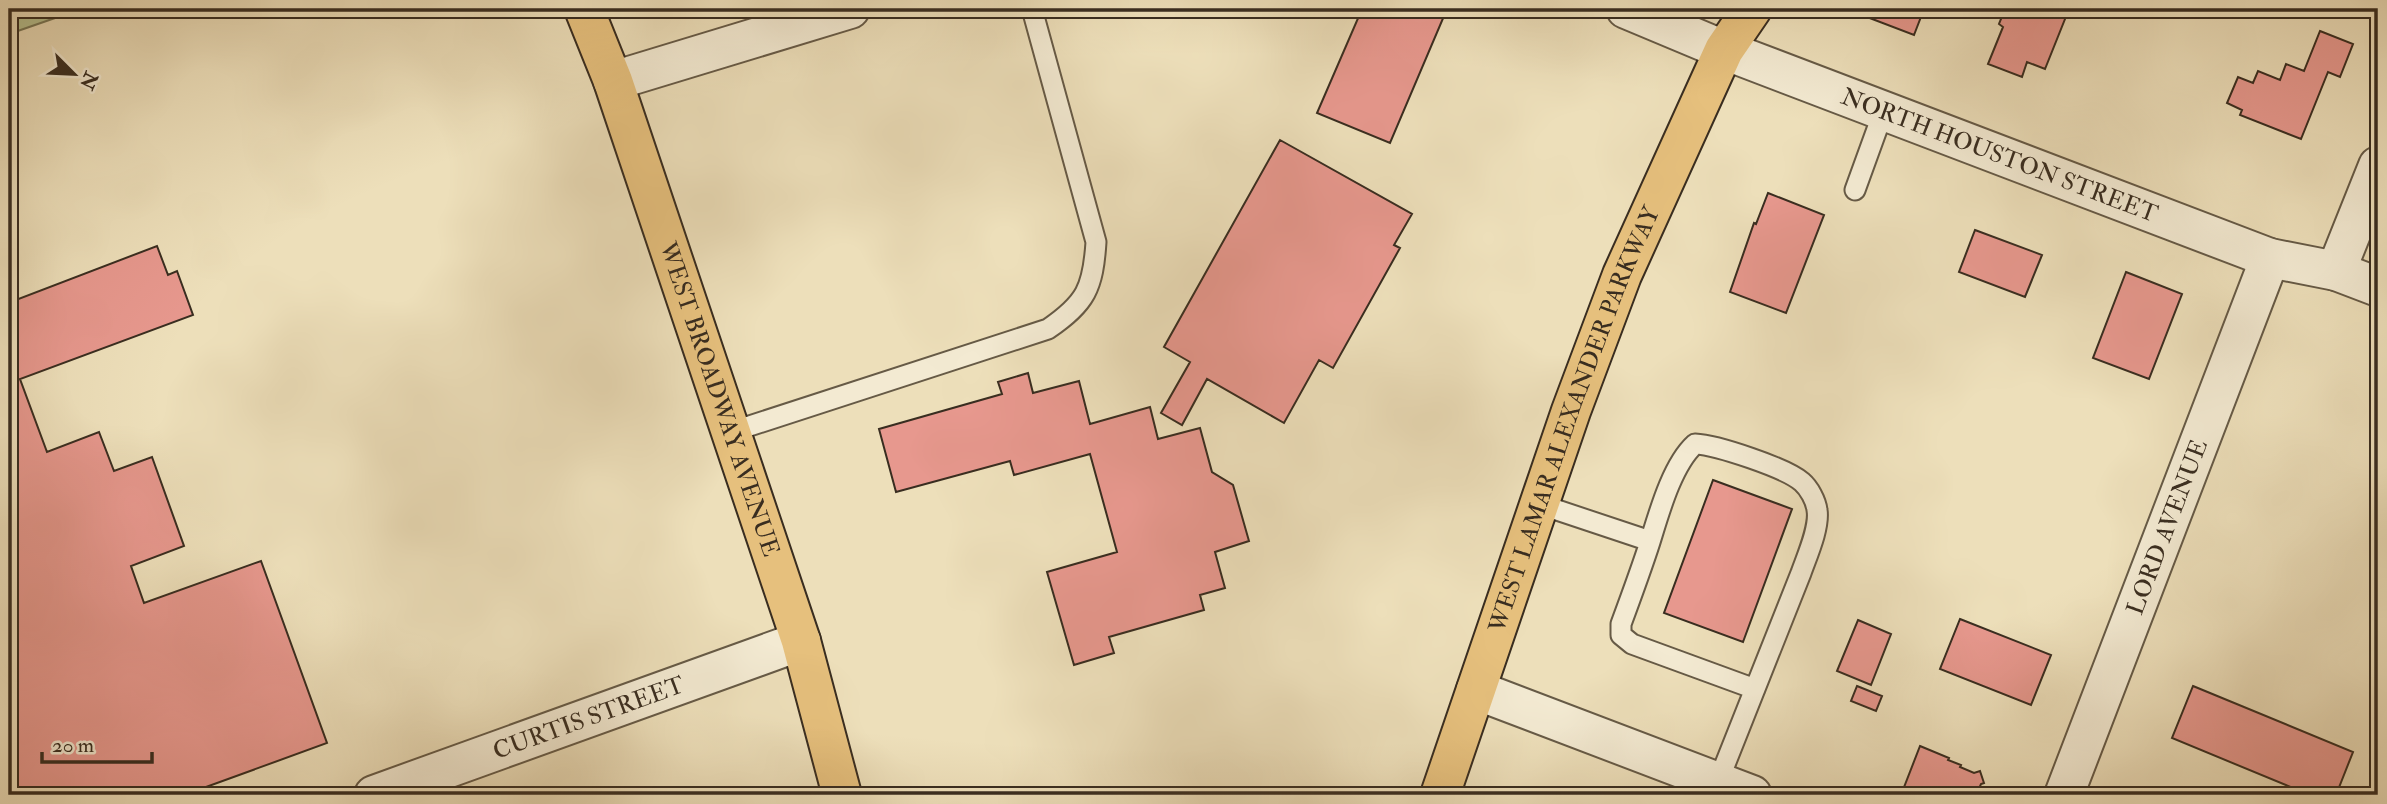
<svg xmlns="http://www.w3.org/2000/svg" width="2387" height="804" font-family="'IM FELL Double Pica',serif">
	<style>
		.green { fill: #b7c291; stroke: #787858; stroke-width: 2 }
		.building { fill: #e7988e; stroke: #392d20; stroke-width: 2 }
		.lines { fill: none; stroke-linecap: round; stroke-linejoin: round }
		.lane-casing { stroke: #665a46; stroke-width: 23 }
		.street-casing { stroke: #665a46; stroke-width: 42 }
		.primary-casing { stroke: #392d20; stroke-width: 42 }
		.highway-casing { stroke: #392d20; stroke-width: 42 }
		.lane { stroke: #f3ead2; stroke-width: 19 }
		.street { stroke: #f3ead2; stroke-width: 38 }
		.primary { stroke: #e6c07d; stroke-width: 38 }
		.highway { stroke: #e6c07d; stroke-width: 38 }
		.labels { text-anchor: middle; stroke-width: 5; stroke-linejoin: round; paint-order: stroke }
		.street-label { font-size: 24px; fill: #392d20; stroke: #f3ead2 }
	</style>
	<rect width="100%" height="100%" fill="#eddfba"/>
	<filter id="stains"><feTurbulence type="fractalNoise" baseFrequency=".00286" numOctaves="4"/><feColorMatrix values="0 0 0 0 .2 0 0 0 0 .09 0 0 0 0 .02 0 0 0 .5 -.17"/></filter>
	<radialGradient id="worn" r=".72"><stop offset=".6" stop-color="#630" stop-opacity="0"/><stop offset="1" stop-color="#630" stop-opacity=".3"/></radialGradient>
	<!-- green -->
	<path class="green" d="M9 9H81L9 34Z"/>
	<!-- building -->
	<path class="building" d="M1362 9H1447L1390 143 1317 113Z
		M1846 9H1924L1914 35Z
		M2005 9H2069L2045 69 2027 62 2022 77 1988 64 2003 27 1999 24Z
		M2320 31 2353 44 2340 77 2328 72 2301 139 2240 115 2242 110 2227 103 2238 77 2253 83 2258 71 2280 80 2286 64 2304 71Z
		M1280 140 1412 214 1394 245 1400 248 1333 368 1319 360 1284 423 1207 379 1182 425 1161 413 1190 362 1164 347Z
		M1768 193 1824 215 1786 313 1730 292 1754 223 1756 224Z
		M1975 230 2042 255 2025 297 1959 272Z
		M157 246 168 275 177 271 193 315 20 379 47 452 99 432 114 471 152 457 184 546 131 566 144 603 261 561 327 743 184 795H9V280L16 300Z
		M2126 272 2182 294 2149 379 2093 358Z
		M1028 373 1033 393 1079 381 1090 424 1150 407 1158 439 1200 428 1212 472 1233 485 1249 541 1215 552 1225 588 1200 595 1204 610 1109 637 1114 653 1074 665 1047 572 1117 552 1090 454 1014 475 1010 461 896 492 879 429 1002 394 998 382Z
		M1713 480 1792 509 1743 642 1664 613Z
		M1960 619 2051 655 2031 705 1940 669Z
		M1858 620 1891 634 1871 685 1837 671Z
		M1857 686 1882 696 1876 711 1851 701Z
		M2193 686 2353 752 2336 795H2310L2172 738Z
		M1920 746 1949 758 1948 760 1961 765 1960 767 1974 773 1980 771 1984 783 1981 784 1976 795H1901Z"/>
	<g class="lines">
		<!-- lane casing -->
		<g class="lane-casing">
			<path id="lane" d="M1855 190 1884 110
				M731 432 1048 329C1086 303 1093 288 1096 242L1032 9
				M1539 504 1650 541
				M1718 782 1801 573C1807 556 1820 527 1817 510 1816 501 1809 488 1802 482 1786 468 1717 445 1695 444 1672 465 1659 513 1650 542 1641 570 1631 597 1621 624V635L1632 644 1755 689"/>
		</g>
		<!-- street casing -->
		<g class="street-casing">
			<g id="street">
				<path id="s1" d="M1626 9 1724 50 2270 258 2336 271 2378 287"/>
				<path d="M613 81 850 9"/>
				<path d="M2336 271 2378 166"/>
				<path d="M1476 690 1752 795"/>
				<path id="s2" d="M374 795 801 641"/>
				<path id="s3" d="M2064 795 2270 258"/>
			</g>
		</g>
		<!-- primary casing -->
		<g class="primary-casing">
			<g id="primary">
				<path id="s4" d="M584 9 613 81 801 641 842 795"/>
			</g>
		</g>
		<!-- highway casing -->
		<g class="highway-casing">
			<g id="highway">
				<path id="s5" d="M1440 795 1571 411 1622 275 1724 50 1752 9"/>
			</g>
		</g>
		<!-- lane -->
		<use href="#lane" class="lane"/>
		<!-- street -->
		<use href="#street" class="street"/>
		<!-- primary -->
		<use href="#primary" class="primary"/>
		<!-- highway -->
		<use href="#highway" class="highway"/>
	</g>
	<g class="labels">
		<!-- street labels -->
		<g class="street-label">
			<text dy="8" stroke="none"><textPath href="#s1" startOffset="401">NORTH HOUSTON STREET</textPath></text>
			<text dy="8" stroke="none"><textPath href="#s4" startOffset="413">WEST BROADWAY AVENUE</textPath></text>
			<text dy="8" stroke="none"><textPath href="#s5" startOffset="399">WEST LAMAR ALEXANDER PARKWAY</textPath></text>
			<text dy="8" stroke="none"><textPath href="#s3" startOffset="287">LORD AVENUE</textPath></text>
			<text dy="8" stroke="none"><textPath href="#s2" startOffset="228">CURTIS STREET</textPath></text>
		</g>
	</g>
	<!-- margin -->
	<rect width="2387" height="804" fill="none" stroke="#eddfba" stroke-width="35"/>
	<rect x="10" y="10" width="2366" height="783" fill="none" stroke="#392d20" stroke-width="3.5"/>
	<rect x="18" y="18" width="2352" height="769" fill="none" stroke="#392d20" stroke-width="2"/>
	<!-- north arrow -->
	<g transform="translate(74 74) rotate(114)" stroke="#f3ead2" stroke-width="5" paint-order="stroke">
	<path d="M0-5L12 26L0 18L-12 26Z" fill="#392d20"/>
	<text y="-10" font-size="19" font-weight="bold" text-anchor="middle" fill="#392d20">N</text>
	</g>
	<!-- scale -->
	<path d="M42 752v10h110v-10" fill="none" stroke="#392d20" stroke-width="3.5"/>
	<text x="52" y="752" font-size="21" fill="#392d20" stroke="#f3ead2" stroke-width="5" paint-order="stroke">20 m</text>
	<rect width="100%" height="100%" filter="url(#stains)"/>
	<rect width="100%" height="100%" fill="url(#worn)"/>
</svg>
